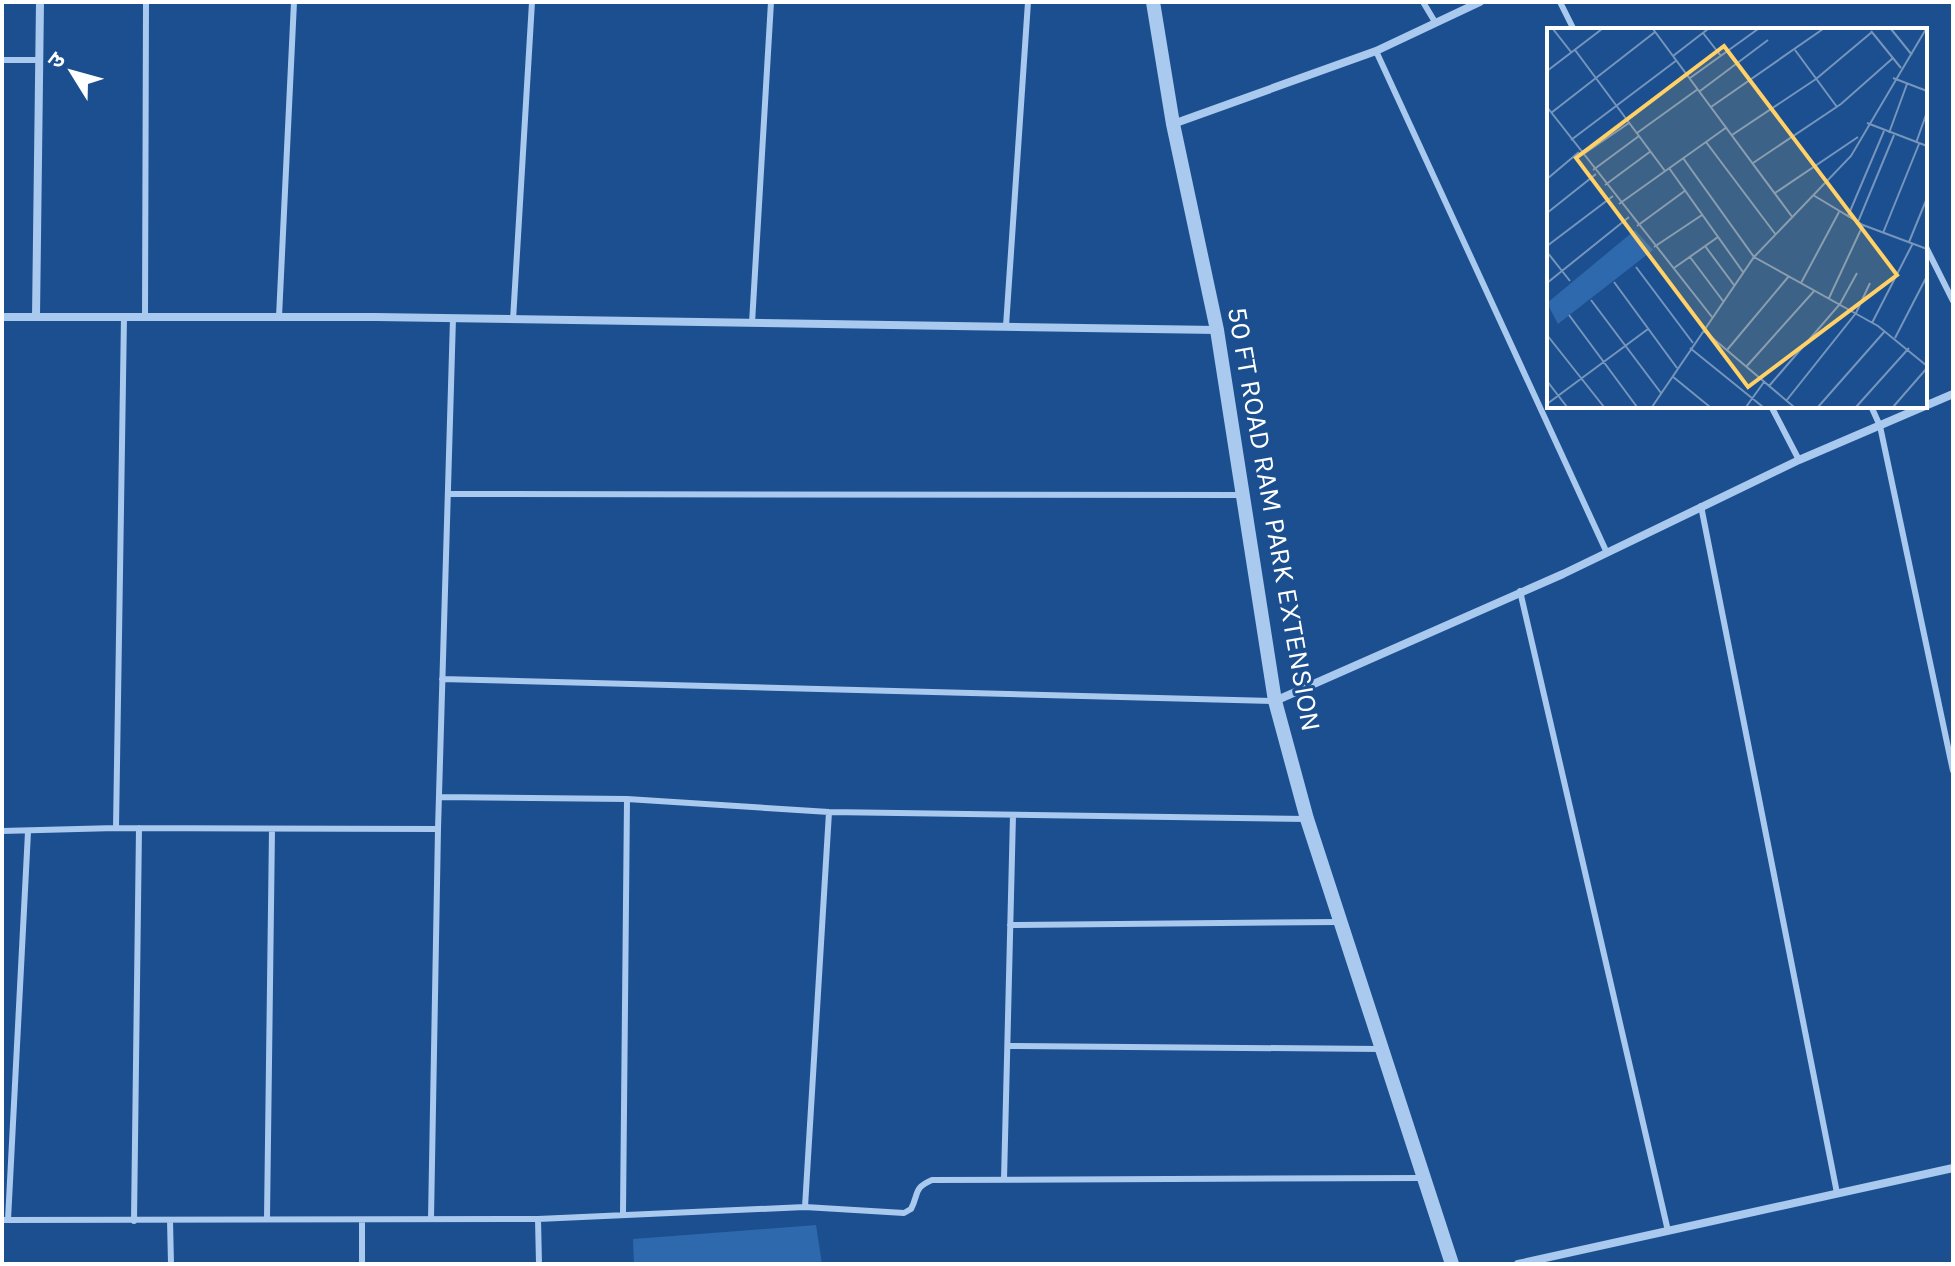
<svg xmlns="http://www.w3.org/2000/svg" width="1955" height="1266" font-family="Karla,'Noto Sans Devanagari',sans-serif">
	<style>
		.green { fill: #2e69ad }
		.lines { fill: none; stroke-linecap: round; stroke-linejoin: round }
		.service { stroke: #a9c9ee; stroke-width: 6 }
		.minor { stroke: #a9c9ee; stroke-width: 8 }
		.tertiary { stroke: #a9c9ee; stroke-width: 14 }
		.labels { text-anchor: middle; stroke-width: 6; stroke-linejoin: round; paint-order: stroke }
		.street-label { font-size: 28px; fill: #fff; stroke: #1b4f8f }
		.inset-road { fill: none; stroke: #7695bc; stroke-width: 2 }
		.view { fill: #ffd166; fill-opacity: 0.15; stroke: #ffd166; stroke-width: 4 }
		.inset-edge { fill: none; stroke: #fff; stroke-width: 4 }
	</style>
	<rect width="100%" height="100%" fill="#1b4f8f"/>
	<!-- green -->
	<path class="green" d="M816 1225 822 1264H634L633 1239Z"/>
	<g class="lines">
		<!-- service -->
		<path class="service" d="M1423 2 1435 22
			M1560 2 1574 30
			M1376 51 1607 553
			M2 60H40
			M1925 245 1953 301
			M145 317 146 2
			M279 317 294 2
			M513 320 532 2
			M752 323 771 2
			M1006 326 1028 2
			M1771 406 1799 460
			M1871 406 1880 426 1953 771
			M448 494 1242 495
			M1701 506 1837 1193
			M1520 591 1668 1231
			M442 679 1275 701
			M439 797 627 799 829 812 1307 819
			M116 828 124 317
			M2 831 116 828 438 829
			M1010 925 1338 922
			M1008 1046 1380 1049
			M1004 1180 1013 815
			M805 1207 829 812
			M623 1213 627 799
			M267 1218 272 829
			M431 1219 438 829 453 318
			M538 1219 539 1264
			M2 1220 538 1219 805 1207 904 1213 911 1209C919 1194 913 1188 932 1180L1422 1178
			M8 1220 28 832
			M170 1220 171 1264
			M134 1221 139 828
			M362 1264V1221"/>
		<!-- minor -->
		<path class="minor" d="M1173 124 1376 51 1480 2
			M2 317H376L1217 330
			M36 317 40 2
			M1275 701 1563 574 1799 460 1953 394
			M1518 1264 1953 1168"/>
		<!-- tertiary -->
		<path class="tertiary" d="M1153 2 1173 124 1217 330 1275 701 1307 819 1452 1264"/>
	</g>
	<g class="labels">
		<!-- street labels -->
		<g class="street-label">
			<text transform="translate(1275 519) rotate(80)" y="10">50 FT ROAD RAM PARK EXTENSION</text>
		</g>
	</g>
	<!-- overview -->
	<g transform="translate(1547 28)">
		<rect width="380" height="380" fill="#1b4f8f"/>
		<path d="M88 202 106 222 11 296 0 275Z" fill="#2e69ad"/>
		<path class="inset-road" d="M6 1 24 24M106 1 246 190M344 1 365 27M324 3 354 40M156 5 174 28M28 22 118 143M248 22 290 79M126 28 161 1M0 43 55 1M143 50 211 1M346 50 380 63M153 63 221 12M0 79 165 289M164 79 276 1M4 85 108 4M320 95 380 118M90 105 151 61M342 105 360 56M185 107 269 51 325 4M24 112 130 32M159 114 229 207M369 115 380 84M35 127 82 95M136 130 207 229 331 298 380 338M206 135 294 76 346 30M122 140 196 244M46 142 92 108M0 151 32 124M58 157 104 123M228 165 311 109M266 167 316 197 380 221M72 176 180 99M0 185 49 146M301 188 337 103M311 194 347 107M90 198 139 162M336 205 372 116M362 214 380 170M0 218 66 168M158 218 187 257M107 219 155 187M0 224 23 253M143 229 176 273M89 239 146 315M127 240 171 209M67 254 130 340M0 255 82 189M254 255 292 184M282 270 316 197M44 272 114 365M22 287 90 379M325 295 366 215M156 302 247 379M0 307 57 379M348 310 380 248M143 320 216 379M180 322 242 248M199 339 268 262M125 348 163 379M0 353 20 379M222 358 293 276 310 245M239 373 309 285 323 255M0 376 101 301M105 379 207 229 304 128 379 1M199 379 217 354M271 379 338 303M309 379 362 320M346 379 380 340"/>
		<path class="view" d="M177 18 350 247 201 359 29 130Z"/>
		<rect width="380" height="380" class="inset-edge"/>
	</g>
	<!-- border -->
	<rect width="1955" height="1266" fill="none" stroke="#ffffff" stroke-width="8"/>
	<!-- north arrow -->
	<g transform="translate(72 72) rotate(307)" stroke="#1b4f8f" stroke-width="6" paint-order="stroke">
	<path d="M0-6L14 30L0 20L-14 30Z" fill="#ffffff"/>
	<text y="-12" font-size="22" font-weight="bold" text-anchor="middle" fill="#ffffff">उ</text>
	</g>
</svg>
